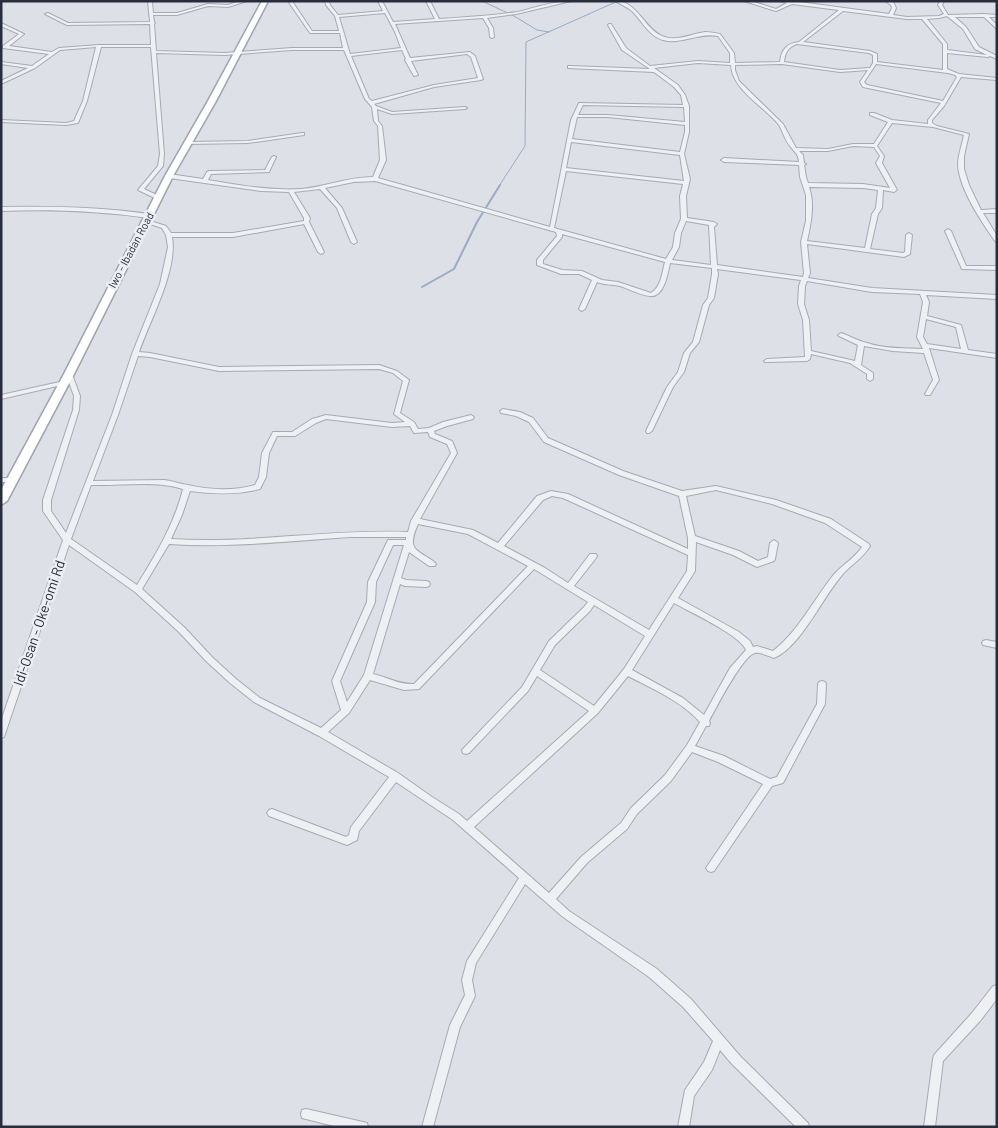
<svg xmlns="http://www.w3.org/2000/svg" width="998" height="1128" font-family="Barlow,sans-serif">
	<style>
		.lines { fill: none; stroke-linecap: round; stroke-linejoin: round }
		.stream-far1 { stroke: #9aabc4; stroke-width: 1 }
		.stream { stroke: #9aabc4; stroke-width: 2 }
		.street-casing { stroke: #a6aab3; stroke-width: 2 }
		.primary-casing { stroke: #9da3b0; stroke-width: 3 }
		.street { fill: #eff0f4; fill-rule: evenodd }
		.primary { fill: #fff; fill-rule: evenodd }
		.labels { text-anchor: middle; stroke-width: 5; stroke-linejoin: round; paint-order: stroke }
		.far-street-label { font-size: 11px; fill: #272d3b; stroke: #eceef4 }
		.street-label { font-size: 14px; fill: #272d3b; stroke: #eceef4 }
	</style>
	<rect width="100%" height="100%" fill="#dde0e6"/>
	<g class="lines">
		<!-- stream-far1 -->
		<path class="stream-far1" d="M482 1 514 16 537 30 549 32
			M499 186 525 146 526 42 618 1"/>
		<!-- stream -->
		<path class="stream" d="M422 287 454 269 477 222 500 185"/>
		<!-- street casing -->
		<g class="street-casing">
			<path id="street" d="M148 1H152L153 13H177L208 4 228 5 240 1H247L228 7 208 6 177 15H153L154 22 155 23 154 24 156 51 224 53 292 48H343L340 33H310L288 1H292L312 31H339L335 16 326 5 325 1H329L330 5 338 15 383 11 378 1H382L393 22 435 19 426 1H430L439 19C465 17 491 16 517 12 535 8 553 1 571 1L516 14 487 18 493 28 494 37 492 38 490 37 489 28 483 18 395 24 410 58 470 52 475 56 483 79 481 80 434 87 374 104 376 106 392 112 465 107 467 108 465 109 392 114 377 109 378 121 382 126 386 160 378 178 550 227 571 120 579 103 683 105 681 95 674 87 654 72 568 68V66H570L650 69 622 50 608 25 609 24H611L626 48 650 66 698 61 730 63V53L718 36C699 32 681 45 663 40 649 36 642 21 632 11 627 7 621 4 615 1 637 1 643 26 660 35 674 43 691 34 705 32 711 32 715 33 720 34L734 53 735 63 780 62C781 50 787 43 799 42L839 10 792 4 776 11 744 1H751L776 9 787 3 779 1H792L889 14 892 8 891 5 885 1H891L894 3 896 8 893 15 907 17 939 16 944 14 938 5 940 1H944L942 5 948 15 984 14 997 15V17H989L997 25V29L984 17H955L966 27 979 47 997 56V59L990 56 988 57 947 53V69L959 74 997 78V80L961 77 944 106 932 120V123L937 126 969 134 964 156V169L969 185 981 210 997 209V213H983L997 236V242L995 241C982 223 959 188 958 165 958 155 962 145 964 135L933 127 892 123 877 146 884 156 882 163 897 190 894 192 883 190 882 208 878 214 870 249 903 253 905 252 906 235 909 233 912 235 910 254 904 257 807 244 810 273 808 278 872 288 997 295V299L926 295 929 302 927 316 961 325 968 350 997 354V358L929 348 939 380 930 395H926L925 394 933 380 924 353 893 351 864 346 861 365 873 373V379L870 381 867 379V374L850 363 811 354 810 359 807 361 765 362 764 361 767 359 805 357 803 320 798 304 799 286 801 280 717 269 718 274 714 298 709 305 699 342 690 353 684 372 673 387 652 431 649 433H647L646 431 667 387 678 372 684 353 693 342 703 305 708 298 712 274V268L670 263C668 273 664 298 650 296 640 295 629 289 620 286 612 284 604 285 597 282L585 309 582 311 580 310 579 309 592 280 579 274H561L537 265V260L557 236 556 232 375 181 354 182 325 188 342 208 357 242 354 244 351 242 337 208 320 189 294 192 310 218 309 222 324 252 323 253 321 254 318 252 304 224 233 237H172C178 270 150 320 139 352L150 353 219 367 379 365 397 371 409 380 400 413 414 422 418 429 429 428 443 422 471 415 474 417 473 419 447 426 434 431 435 434 452 441 457 453 420 519 473 530 498 543 537 496 551 491 568 494 688 549V538L679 496 619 475 544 442 529 422 516 416 501 413 500 411 503 409 520 412 533 418 548 438 623 471 682 491 716 486 776 500 831 519 869 544 870 546C863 558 852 564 843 574 823 596 801 647 774 658 769 656 760 652 755 653 743 655 716 708 709 721L710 723 709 726H706L695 746 724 756 770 779 777 777 817 704 818 684 819 682 822 681 825 682 826 684 825 704 783 783 772 786 714 871 711 872 708 871 706 868 708 865 763 784 718 762 692 752 671 781 637 814 627 829 587 863 556 899 569 911 657 969 691 999 740 1056 808 1123 809 1127H796L732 1064 720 1050 712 1070 694 1096 689 1127H678L685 1090 704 1062 713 1041 683 1007 649 977 563 917 525 884 476 963 472 980 475 996 460 1027 433 1127H422L450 1025 465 995 462 980 467 961 519 878 453 820 396 782 359 831 357 840 347 845 269 816 267 813 269 810 272 809 346 837 349 835 351 827 389 777 319 736 254 702 230 683 206 661 179 632 135 592 69 545 5 734 4 737 1 738V721L63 540 43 511V500L73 410 74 396 66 374 69 372 72 374 80 396 79 410 51 500V511L66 533 112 415 132 354 160 284 168 247 166 235 162 228 144 222 147 220 166 226 171 233H233L304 221V218L289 192 261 191 169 178 166 176 169 174 203 179 207 172 209 171 265 170 272 157 274 156 276 157 269 172 211 174 208 180C238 185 270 191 301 189 325 187 348 177 373 177L380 160 378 126 374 121 372 107 365 99 344 50H292L224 55 156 53 164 154 163 166 144 189 161 197V199L159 200 138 190 158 166 160 154 151 47H101L87 101 78 123 66 125 1 122V120L66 123 74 121 83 101 96 47 60 50 35 68 1 84V81L28 68 1 64V62L32 66 49 54 3 48V46L19 34 1 26V23L24 34 9 46 52 52 59 48 99 45H151L150 24 67 25 45 14 48 13 68 23 150 22ZM843 11 907 19H922L943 44V70L877 62V54L870 51 803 42ZM385 13 395 32 401 48 350 54 339 17ZM947 16 963 29 975 49 987 55 947 50V44L927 19 939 18ZM797 44 869 53 873 55V63L870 68 840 70 784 62C785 53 788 47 797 44ZM402 50 406 59 405 60 414 76 418 75 411 61 467 54 471 57 478 78 434 85 372 101 369 99 351 56ZM698 63 731 65C732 90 765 107 779 125 783 132 785 140 790 146 795 153 798 153 799 162L724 158 721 160 724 162 799 165 800 177 806 195V221L801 242 804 273 803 277 717 265 714 227 717 224 714 222 687 218 686 196 690 179 684 154 689 132V106L685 95 678 85 654 68ZM782 64 840 72 868 70 860 82 863 87 941 103 928 120V124L892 120 874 113H870V115L888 122 874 144H853L828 149 796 148 783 124 739 81 735 70V65ZM876 64 948 73 955 75 957 77 943 101 867 85 864 82ZM583 105 684 107 685 122 608 115H578ZM577 117H608L685 125V132L680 152 572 139ZM571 142 680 155 684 181 566 168ZM853 146 874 147 880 156 876 163 890 188 863 184 808 183 806 177 804 165 806 164 804 163 803 155 799 151H828ZM566 171 683 184 680 196 681 219 675 233 673 247 666 259 554 228ZM809 187 863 188 878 190 876 208 872 214 865 248 807 241C811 223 815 204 809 187ZM686 221 709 225 711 265 672 260 679 247 681 233ZM562 234 665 262C662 273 661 287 651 293L618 282 602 280 582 271 562 270 543 264V260L562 237ZM807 281 872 292 920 294 923 302 917 337 923 349C905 348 884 349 867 343 858 341 850 336 841 333L838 335 839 336 858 345 855 361 811 351 809 320 804 304 805 286ZM926 319 956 327 961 349 927 344 923 337ZM138 356 150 357 219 371 379 369 393 373 403 381 394 414 405 422 392 423 326 415 312 419 292 432H273L262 453 259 477 255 485C234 491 209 490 188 485 180 484 173 481 164 480L93 481 118 415ZM326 419 392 427 410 426 414 433 428 432 430 437 447 444 451 453 411 521 408 532C329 529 250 544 171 539L182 515 190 491C213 494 237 495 260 489L266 477 269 453 277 436H295L316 423ZM91 485C121 486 155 480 183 489 174 525 156 554 137 585L71 539ZM716 490 772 504 825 523 862 547C854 559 840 566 831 578 812 603 798 631 773 651L757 646 753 647 750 641 739 632 678 598 695 571 696 542 733 555 757 567 774 561 775 559 778 543 774 540 770 543 768 557 758 561 739 551 695 536 686 496ZM552 496 563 498 688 555 687 571 649 630 574 586 596 558 597 556 596 554H590L568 583 545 568 504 546 543 500ZM418 524 468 534 528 566 414 684C399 685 387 677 373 674L400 584 405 586 426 587 429 586 430 584 429 582 426 581 406 580 401 578 409 552 429 566H435L436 564C430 556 412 553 413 541 413 535 416 529 418 524ZM350 537H406V540H388L368 582 367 602 332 681 341 710 321 728 260 698 236 679 212 657 185 628 142 589 169 544C229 548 289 541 350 537ZM393 545H404L364 675 347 702 340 681 375 602 376 582ZM534 569 588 602 584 607 549 641 522 687 462 750 463 753 466 754 469 753 528 691 537 676 589 711 467 821 459 814 432 797 398 773 328 732 349 713 370 680 404 690 419 689ZM674 603C690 612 740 635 746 650L730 668 704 715 683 698 632 670ZM594 605 645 636 624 669 594 706 540 670 555 645 590 611ZM628 676C653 689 681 701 700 722L687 745 665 775 631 808 621 823 581 857 549 893 474 827 598 713Z
				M302 133H304V135L248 143 188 144 186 143 188 142 248 141Z
				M1 207C51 206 100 207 149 214L152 216 149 218C100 211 51 209 1 211Z
				M948 229 951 231 966 266H997V270L962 269 945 231Z
				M64 381 67 383 66 384 1 399V395Z
				M1 478H13L16 480 13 482H1Z
				M986 640 997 642V648L983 645 982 643 983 641Z
				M997 985V999L980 1021 943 1061 935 1127H924L933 1059 934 1055 972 1013 993 986Z
				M306 1109 363 1122 367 1123 368 1127H338L302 1118 301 1114 302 1110Z"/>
		</g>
		<!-- primary casing -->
		<g class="primary-casing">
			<path id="primary" d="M262 1H268L216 101 173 176 74 374 7 501 1 505V490L64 374 165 176 208 101Z"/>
		</g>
		<!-- street -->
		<use href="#street" class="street"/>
		<!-- primary -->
		<use href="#primary" class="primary"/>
	</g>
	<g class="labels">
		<!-- far-street labels -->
		<g class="far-street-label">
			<text transform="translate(131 250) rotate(-62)" y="4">Iwo - Ibadan Road</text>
		</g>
		<!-- street labels -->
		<g class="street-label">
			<text transform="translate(39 623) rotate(-71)" y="5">Idi-Osan - Oke-omi Rd</text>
		</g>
	</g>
	<!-- border -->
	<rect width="998" height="1128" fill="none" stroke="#272d3b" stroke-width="5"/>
</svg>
